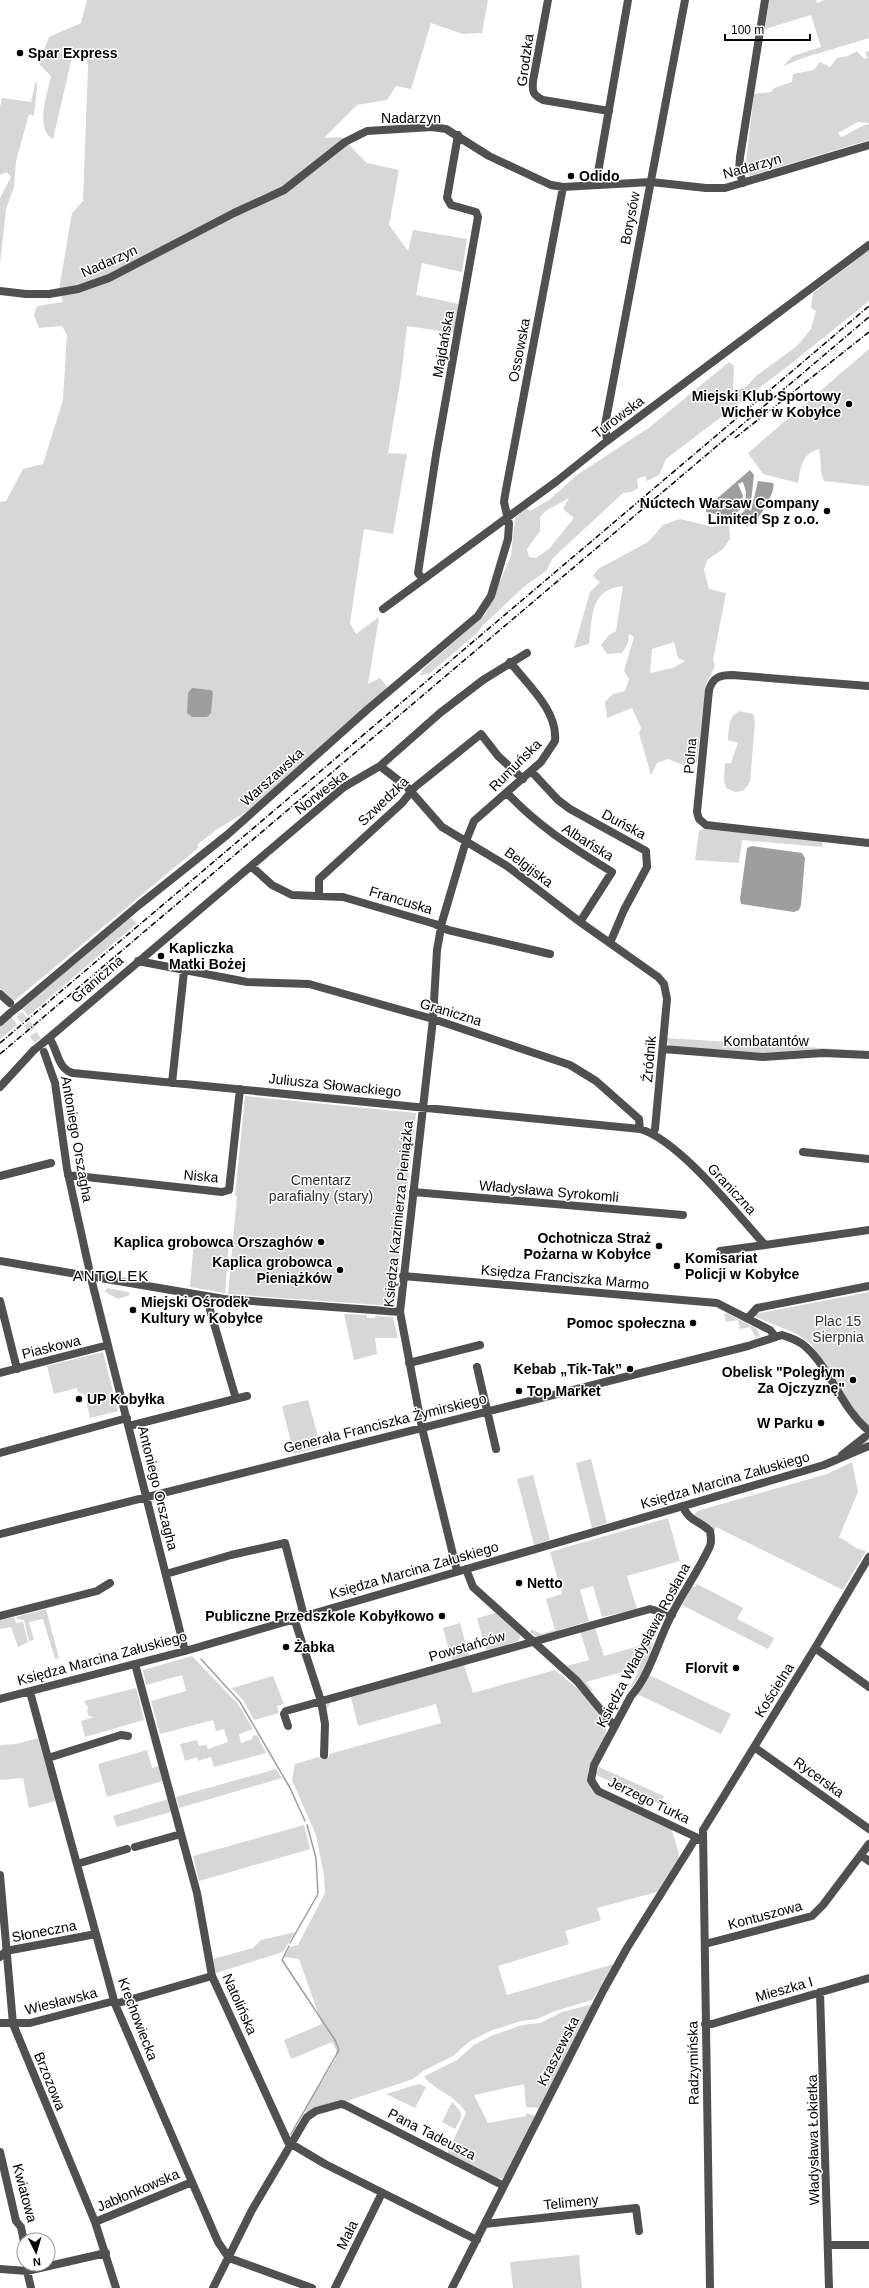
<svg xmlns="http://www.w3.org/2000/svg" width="869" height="2288" font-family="Helvetica,sans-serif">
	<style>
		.green { fill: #d7d7d7; fill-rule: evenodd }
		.water { fill: #9e9e9e }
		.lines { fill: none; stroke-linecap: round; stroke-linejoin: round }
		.stream { stroke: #9e9e9e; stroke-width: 1.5 }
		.minor-tunnel { stroke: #d9d9d9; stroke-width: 8; stroke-dasharray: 8 4; stroke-linecap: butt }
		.minor { stroke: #505050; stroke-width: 8 }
		.rail { stroke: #000; stroke-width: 1.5; stroke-dasharray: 6 2 1 2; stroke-linecap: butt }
		.minor-bridge { stroke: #505050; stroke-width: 8 }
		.poi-dot { fill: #000; stroke: #fff; stroke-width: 1.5 }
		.labels { text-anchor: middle; stroke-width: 3; stroke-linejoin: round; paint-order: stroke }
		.poi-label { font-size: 14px; font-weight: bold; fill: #000; stroke: #fff; text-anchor: end }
		.street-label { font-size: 14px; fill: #000; stroke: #fff }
		.park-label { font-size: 14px; fill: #2e2e2e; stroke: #fff }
		.neighbourhood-label { font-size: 15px; letter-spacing: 1px; fill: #000; stroke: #fff }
	</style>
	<rect width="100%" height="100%" fill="#fff"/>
	<!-- green -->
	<path class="green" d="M87 0H488L482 33 463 34 431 23 411 89 396 86 387 100 357 105 324 138 341 137 367 163 399 170 389 225 408 251 413 230 467 239 462 272 422 263 416 295 459 304 454 333 407 326 401 377 388 453 407 454 393 534 364 529 350 623 356 634 379 617 368 684 380 678 392 693 280 791 216 830 198 844V848L14 1001 0 988V502L6 501 23 469 43 464 63 400 67 335 62 326 39 328 34 315 37 306 63 302 59 289 72 213 83 201 88 66 86 51 74 49 53 139C34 130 48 92 51 76L39 64 49 37 81 23Z
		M769 0H816L817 3 825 0H869V38L803 58 783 66 793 56 821 47 811 15 765 29Z
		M857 51 864 59 868 58 865 52 869 51V123L858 122 838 133 841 137C852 133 858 126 869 124V140L750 176 745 171 754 94 771 92 774 88 792 82 793 74 814 70 820 62 830 67 837 58 848 56Z
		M36 80 37 86 34 116 29 114 16 161 14 187 6 209 0 264V198L11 177 7 172 0 175V107L2 98 31 102Z
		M869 250V301L792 363 666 459 659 475 647 481 645 476 637 479 638 488 631 492 623 493 553 558 546 571 525 586 483 625 477 633 430 673 420 676 423 669 485 615 511 556 515 518 527 508 530 511 549 500 577 475 650 427 729 362 734 366 733 391 746 387 756 376 797 346 811 329 816 311 811 308 813 293ZM569 498 563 509 574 518 549 549 536 558 529 557 527 549 540 531V517L547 510Z
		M869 349V486L824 481C819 471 822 460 819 449 801 454 801 467 798 483L763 474 748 453Z
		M680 519 713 527 729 522 730 539 723 549 707 560 704 570 709 589 726 593 713 660 715 666 706 684 697 762 683 765 668 759 657 763 651 775 639 733 641 728 632 708 607 718 605 702 613 694 625 691 629 679 624 671 634 637 629 634 628 643 622 653 607 654 601 645 609 635 616 631 623 586C589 590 593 616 589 644L574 648 590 592 600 582 593 576 598 569 648 542 663 525ZM674 642 678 658 685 661 673 668 650 673 652 649Z
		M740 711 753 714 755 722 750 782 743 791 735 792 726 788 724 779 725 763H731L738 743 728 740C729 728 728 716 740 711Z
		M703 829 823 841 822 847 742 840 739 863 695 860 699 831Z
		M130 917 137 923 28 1016 22 1008Z
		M11 1016 17 1025 0 1039V1025Z
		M666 1038 868 1051 765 1053 674 1048 669 1045Z
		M245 1096 416 1113 394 1306 228 1294 237 1196H235Z
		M194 1240 229 1242 225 1293 190 1287Z
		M107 1288 128 1292 130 1295 118 1299 105 1292Z
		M869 1292V1427L862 1423 811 1344 797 1334 756 1317 755 1314Z
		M726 1313 757 1329 760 1336 756 1338 750 1327 740 1329 738 1320 726 1322 724 1314Z
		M344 1314 367 1315V1318H375V1316L393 1317 398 1338H375L377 1354 354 1360Z
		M103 1352 118 1411 90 1418 85 1395 78 1392 77 1388 54 1394 47 1366Z
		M308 1400 321 1447 294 1454 282 1406Z
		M591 1459 607 1523 592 1528 576 1463Z
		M852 1462 858 1492 839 1537 858 1549 866 1551 843 1590 716 1527 714 1532 694 1516 697 1511 827 1474Z
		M533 1475 550 1540 534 1545 517 1479Z
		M668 1518 680 1561 627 1576 637 1609 602 1617 593 1586 580 1590 589 1621 538 1637 530 1632 531 1629 542 1634 555 1630 546 1599 562 1594 550 1552Z
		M697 1584 743 1608 737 1619 774 1638 768 1649 682 1605 692 1587H695Z
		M46 1609 59 1658 55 1659 43 1619 29 1622 34 1640 29 1641 24 1620 17 1619 16 1617Z
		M496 1613 519 1634 520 1637 518 1641 486 1651 477 1618Z
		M14 1617 16 1623 23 1622 28 1642 18 1647 11 1627 0 1629V1620Z
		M460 1623 469 1656 452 1661 443 1628Z
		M595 1628 604 1656 653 1642 649 1663 629 1691 640 1667 586 1682 593 1691H591L566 1666 589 1660 580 1631Z
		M192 1656 238 1704 253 1729 239 1734 241 1743 253 1739 252 1736 257 1735 266 1753 214 1767 211 1757 198 1761 197 1757 185 1761 180 1744 197 1740 199 1746 206 1745 208 1749 228 1742 224 1729 216 1731 213 1720 160 1734 151 1701 186 1691 182 1675 146 1685 143 1670Z
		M464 1665 473 1693 555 1670C569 1682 599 1704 605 1722 613 1748 573 1761 594 1793L672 1830 679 1854 678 1859 657 1892 597 1908 601 1920 565 1931 569 1944 498 1966 507 1995 614 1964 592 2000 555 2011 537 2019 521 2021 490 2031 470 2041 453 2056 423 2071 413 2079 347 2101 332 2103 307 2114 305 2109 336 2058V2050L332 2042 291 2059 284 2040 322 2024 299 1959 284 1957 290 1947 298 1945 325 1893 324 1875 316 1835 292 1780 295 1764 319 1757 320 1759 329 1757V1754L441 1723 436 1704 358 1726 351 1697 330 1703 327 1709 328 1719 325 1706 328 1702Z
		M649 1675 731 1714 721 1734 637 1694Z
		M273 1676 284 1704 277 1706 279 1713 254 1720 243 1700 232 1688Z
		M136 1688 144 1720 85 1737 81 1721 94 1717 89 1716 87 1712 88 1707 84 1701Z
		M38 1738 56 1801 29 1808 23 1778 0 1780V1745L17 1744Z
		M147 1750 152 1768 159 1766 163 1781 107 1797 98 1764Z
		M599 1767 664 1796 660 1804 596 1775Z
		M276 1769 282 1778 179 1808 176 1797Z
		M168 1799 171 1812 117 1827 113 1816Z
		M304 1825 310 1849 199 1881 193 1856Z
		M295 1932 283 1952 216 1973 213 1959 253 1948 261 1940Z
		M593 2004 539 2108 526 2107 524 2084 474 2095 488 2123 526 2116V2113L535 2116 505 2177 497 2179 447 2154 466 2113C457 2096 436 2091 424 2077L425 2076 457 2060 474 2045 491 2036 522 2025 540 2023 562 2012Z
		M419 2084 426 2087 415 2108 386 2094Z
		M452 2102C464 2114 463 2115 455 2129L442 2122Z
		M579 2255 582 2288H513L510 2262Z"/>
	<!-- water -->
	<path class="water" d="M750 470 754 475 750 511H751L758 481 773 483C777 490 759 518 753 524L751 525 750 514 746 517 748 526 740 524 736 519 745 510 746 492 743 482 738 484 743 496 741 509 730 517 706 512V508Z
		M192 688 211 690 213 692 211 713 207 717H192L187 713 188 693Z
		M752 846 802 853 805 858 801 905 799 910 794 912 741 904 740 899 747 848Z"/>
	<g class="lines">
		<!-- stream -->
		<path class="stream" d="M201 1659 240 1702 290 1788 305 1821
			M290 1943 318 1894 316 1858 307 1825
			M289 1946 282 1960 335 2040 339 2050 291 2134"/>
		<!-- minor-tunnel -->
		<path class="minor-tunnel" d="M12 1005 28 1025 44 1051"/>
		<!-- minor -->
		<path class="minor" d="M548 0 533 81C532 92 533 95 543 100L609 111
			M743 183 739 171 740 157 765 0
			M596 184 628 0
			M0 291 26 294H49L78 289 109 278 234 213 284 190 345 142 367 131 432 127 446 129 489 156 551 185 563 187 651 182 706 188H725L869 145
			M607 441 605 425 685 0
			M422 578 418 573 436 455 478 217 476 212 451 205 447 198 458 135
			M383 609 557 481 607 441 869 245
			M868 686 732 675C720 675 713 677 709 690L697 812 699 819 706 825 869 843
			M380 766 407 787 442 827 507 866 580 922 658 977 664 984 667 999 655 1129 653 1133
			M531 771 558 800 570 809 646 851 647 867 624 910 610 943
			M507 793C540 828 572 847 612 872L580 922
			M251 866 272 885 292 895 343 897 435 924 448 930 550 954
			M319 896V879L402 803 415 787 481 734 498 756 523 779
			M138 961 247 982 309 984 433 1019 570 1065 596 1081 639 1119 640 1129C679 1140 736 1213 765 1245L869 1230
			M0 994 10 1003
			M19 1006 139 905 227 835 368 709 478 616 491 596 508 539 509 524 504 502 505 495 563 187
			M0 1022 9 1014
			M49 1038C58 1049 57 1069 73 1073L640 1129
			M44 1042 344 787 380 766 440 713 483 680 527 653
			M663 1049 763 1057 823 1053 869 1055
			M44 1052 55 1083 67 1169 92 1282 185 1651
			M172 1083 184 971
			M0 1087 34 1050
			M803 1152 869 1159
			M68 1175 222 1192 229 1190 240 1089
			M0 1176 51 1163
			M413 1192 683 1215
			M720 1251 765 1245
			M0 1261 224 1299 400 1312
			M403 1276 717 1303 770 1330 775 1336
			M206 1296 236 1399
			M0 1301 17 1369
			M748 1318 757 1308 869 1286
			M409 1363 480 1345
			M477 1367 496 1449
			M0 1373 108 1345
			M129 1426 247 1396
			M0 1453 127 1418
			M842 1455 865 1437
			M683 1506C687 1520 700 1521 710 1531 711 1536 712 1541 710 1546 699 1570 683 1592 671 1616 657 1643 651 1673 631 1696L594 1765 591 1780 598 1791 698 1838
			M0 1534 748 1346 782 1335C791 1338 800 1341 806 1347 832 1371 841 1408 869 1431
			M466 1569 473 1587 577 1681 614 1726
			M457 1571 422 1428 400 1312 433 1019 437 950 442 922 466 841 474 821 541 762 555 741C558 711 528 685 510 662
			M166 1574 231 1555 285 1543 304 1616
			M0 1616 97 1591 110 1583
			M294 1618 321 1701 325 1724 324 1755
			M815 1648 869 1687
			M135 1664 197 1893 212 1976 288 2142 325 2164 477 2240
			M30 1692 115 2004 218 2242 229 2258 312 2288
			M0 1699 185 1651 824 1465 869 1446
			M288 1726 284 1714 286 1711 650 1609 672 1615
			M754 1747 869 1829
			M48 1758 121 1735 128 1736
			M135 1847 181 1834
			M861 1855 869 1861
			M77 1864 127 1849
			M0 1875 13 2024 95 2222 116 2288
			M705 1944 812 1916 823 1905 869 1844
			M0 1957 6 1951 96 1934
			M820 1992 829 2288
			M115 2004 212 1976
			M0 2023H30L114 2001
			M705 2024H712L869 1978
			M0 2152 16 2221 21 2227 24 2242
			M95 2222 192 2182
			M485 2224 636 2208 639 2231
			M828 2245H869
			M29 2264 27 2271 31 2288
			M0 2269 27 2271 106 2253
			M213 2288 252 2210 307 2117 316 2111 341 2104 345 2105 504 2186
			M335 2288 382 2193
			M452 2288 603 1991 627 1948 694 1841 703 1837
			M710 2288 703 1830 815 1648 869 1557"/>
		<!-- rail -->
		<path class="rail" d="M735 438 869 332
			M0 1043 869 306
			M0 1054 869 317"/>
		<!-- minor-bridge -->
		<path class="minor-bridge" d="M9 1014 19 1006
			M34 1050 44 1042"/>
	</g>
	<!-- markers -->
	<g class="poi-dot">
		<circle cx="20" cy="53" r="4"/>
		<circle cx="571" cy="176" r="4"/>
		<circle cx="849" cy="404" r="4"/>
		<circle cx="827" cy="511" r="4"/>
		<circle cx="161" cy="956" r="4"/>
		<circle cx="321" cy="1242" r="4"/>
		<circle cx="659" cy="1246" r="4"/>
		<circle cx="677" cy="1266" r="4"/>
		<circle cx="340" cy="1270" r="4"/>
		<circle cx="133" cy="1310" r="4"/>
		<circle cx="693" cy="1323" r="4"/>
		<circle cx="630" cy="1369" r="4"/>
		<circle cx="853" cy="1380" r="4"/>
		<circle cx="519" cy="1391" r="4"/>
		<circle cx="79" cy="1399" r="4"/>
		<circle cx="821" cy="1423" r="4"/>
		<circle cx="519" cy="1583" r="4"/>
		<circle cx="442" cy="1616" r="4"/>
		<circle cx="286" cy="1647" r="4"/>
		<circle cx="736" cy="1668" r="4"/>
	</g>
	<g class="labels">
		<!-- poi labels -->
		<g class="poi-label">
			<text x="28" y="58" text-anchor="start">Spar Express</text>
			<text x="579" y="181" text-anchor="start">Odido</text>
			<text x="841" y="401">Miejski Klub Sportowy<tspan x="841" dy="16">Wicher w Kobyłce</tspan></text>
			<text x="819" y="508">Nuctech Warsaw Company<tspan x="819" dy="16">Limited Sp z o.o.</tspan></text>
			<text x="169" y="953" text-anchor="start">Kapliczka<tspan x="169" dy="16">Matki Bożej</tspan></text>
			<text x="651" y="1243">Ochotnicza Straż<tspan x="651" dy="16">Pożarna w Kobyłce</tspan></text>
			<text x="313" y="1247">Kaplica grobowca Orszaghów</text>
			<text x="685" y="1263" text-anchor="start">Komisariat<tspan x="685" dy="16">Policji w Kobyłce</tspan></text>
			<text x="332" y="1267">Kaplica grobowca<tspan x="332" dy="16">Pieniążków</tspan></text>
			<text x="141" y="1307" text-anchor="start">Miejski Ośrodek<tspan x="141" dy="16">Kultury w Kobyłce</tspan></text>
			<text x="685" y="1328">Pomoc społeczna</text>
			<text x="622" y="1374">Kebab „Tik-Tak”</text>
			<text x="845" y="1377">Obelisk "Poległym<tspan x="845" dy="16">Za Ojczyznę"</tspan></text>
			<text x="527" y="1396" text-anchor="start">Top Market</text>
			<text x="87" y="1404" text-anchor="start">UP Kobyłka</text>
			<text x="813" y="1428">W Parku</text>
			<text x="527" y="1588" text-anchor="start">Netto</text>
			<text x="434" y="1621">Publiczne Przedszkole Kobyłkowo</text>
			<text x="294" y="1652" text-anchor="start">Żabka</text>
			<text x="728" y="1673">Florvit</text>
		</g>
		<!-- street labels -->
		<g class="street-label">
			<text transform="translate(525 60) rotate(-82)" y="5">Grodzka</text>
			<text x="411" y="123">Nadarzyn</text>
			<text transform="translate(752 166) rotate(-16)" y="5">Nadarzyn</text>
			<text transform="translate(630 218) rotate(-79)" y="5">Borysów</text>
			<text transform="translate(109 261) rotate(-24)" y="5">Nadarzyn</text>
			<text transform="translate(443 344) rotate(-80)" y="5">Majdańska</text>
			<text transform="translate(519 350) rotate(-79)" y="5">Ossowska</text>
			<text transform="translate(618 417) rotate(-37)" y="5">Turowska</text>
			<text transform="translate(690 756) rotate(-85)" y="5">Polna</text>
			<text transform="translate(515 765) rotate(-45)" y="5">Rumuńska</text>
			<text transform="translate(272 777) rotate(-42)" y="5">Warszawska</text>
			<text transform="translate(321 792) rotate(-38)" y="5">Norweska</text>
			<text transform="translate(383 801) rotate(-44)" y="5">Szwedzka</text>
			<text transform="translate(624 824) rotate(28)" y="5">Duńska</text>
			<text transform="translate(588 842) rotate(32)" y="5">Albańska</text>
			<text transform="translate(529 867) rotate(37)" y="5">Belgijska</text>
			<text transform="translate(401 900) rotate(17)" y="5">Francuska</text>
			<text transform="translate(97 979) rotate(-41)" y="5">Graniczna</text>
			<text transform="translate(451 1012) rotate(17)" y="5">Graniczna</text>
			<text x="766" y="1046">Kombatantów</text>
			<text transform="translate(649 1059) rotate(-85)" y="5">Źródnik</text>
			<text transform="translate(335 1085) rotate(6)" y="5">Juliusza Słowackiego</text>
			<text transform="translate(77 1139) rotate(80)" y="5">Antoniego Orszagha</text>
			<text transform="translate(201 1176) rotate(5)" y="5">Niska</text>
			<text transform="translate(732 1189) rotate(47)" y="5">Graniczna</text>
			<text transform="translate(549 1191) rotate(5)" y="5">Władysława Syrokomli</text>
			<text transform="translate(398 1214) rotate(-84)" y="5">Księdza Kazimierza Pieniążka</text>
			<text transform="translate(565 1277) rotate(5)" y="5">Księdza Franciszka Marmo</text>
			<text transform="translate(51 1347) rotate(-14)" y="5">Piaskowa</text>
			<text transform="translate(385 1423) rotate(-14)" y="5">Generała Franciszka Żymirskiego</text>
			<text transform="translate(725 1480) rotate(-16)" y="5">Księdza Marcina Załuskiego</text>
			<text transform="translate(158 1488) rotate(76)" y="5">Antoniego Orszagha</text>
			<text transform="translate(414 1570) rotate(-16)" y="5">Księdza Marcina Załuskiego</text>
			<text transform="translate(643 1645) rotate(-62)" y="5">Księdza Władysława Rosłana</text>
			<text transform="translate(467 1646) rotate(-16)" y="5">Powstańców</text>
			<text transform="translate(102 1658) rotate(-15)" y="5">Księdza Marcina Załuskiego</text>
			<text transform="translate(774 1690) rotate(-58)" y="5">Kościelna</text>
			<text transform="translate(819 1777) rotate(36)" y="5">Rycerska</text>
			<text transform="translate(649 1800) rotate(26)" y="5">Jerzego Turka</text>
			<text transform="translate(765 1915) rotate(-15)" y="5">Kontuszowa</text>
			<text transform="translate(44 1931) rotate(-11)" y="5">Słoneczna</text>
			<text transform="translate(784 1989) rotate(-16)" y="5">Mieszka I</text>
			<text transform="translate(61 2001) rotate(-14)" y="5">Wiesławska</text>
			<text transform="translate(240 2004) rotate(66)" y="5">Natolińska</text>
			<text transform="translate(138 2019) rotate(69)" y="5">Krechowiecka</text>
			<text transform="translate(558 2051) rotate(-63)" y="5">Kraszewska</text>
			<text transform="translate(693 2063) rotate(-91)" y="5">Radzymińska</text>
			<text transform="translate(50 2081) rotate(68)" y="5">Brzozowa</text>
			<text transform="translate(432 2134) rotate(27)" y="5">Pana Tadeusza</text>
			<text transform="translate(813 2140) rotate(-91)" y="5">Władysława Łokietka</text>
			<text transform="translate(138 2190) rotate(-23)" y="5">Jabłonkowska</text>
			<text transform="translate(25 2193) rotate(75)" y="5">Kwiatowa</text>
			<text transform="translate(571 2202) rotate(-6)" y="5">Telimeny</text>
			<text transform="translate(347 2235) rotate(-64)" y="5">Mała</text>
		</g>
		<!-- park labels -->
		<g class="park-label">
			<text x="321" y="1185">Cmentarz<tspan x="321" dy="16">parafialny (stary)</tspan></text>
			<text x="838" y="1326">Plac 15<tspan x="838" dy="16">Sierpnia</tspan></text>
		</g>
		<!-- neighbourhood labels -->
		<g class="neighbourhood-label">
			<text x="111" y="1281">ANTOLEK</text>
		</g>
	</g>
	<!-- north arrow -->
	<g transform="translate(36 2252) rotate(175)"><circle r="19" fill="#ffffff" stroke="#999999"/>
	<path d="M0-3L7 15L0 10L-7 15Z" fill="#000000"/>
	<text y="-6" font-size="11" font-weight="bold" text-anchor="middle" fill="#000000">N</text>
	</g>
	<!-- scale -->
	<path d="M725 34v6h85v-6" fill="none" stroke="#000000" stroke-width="2"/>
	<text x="731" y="34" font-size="12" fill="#000000" stroke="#ffffff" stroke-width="3" paint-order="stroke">100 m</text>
</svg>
